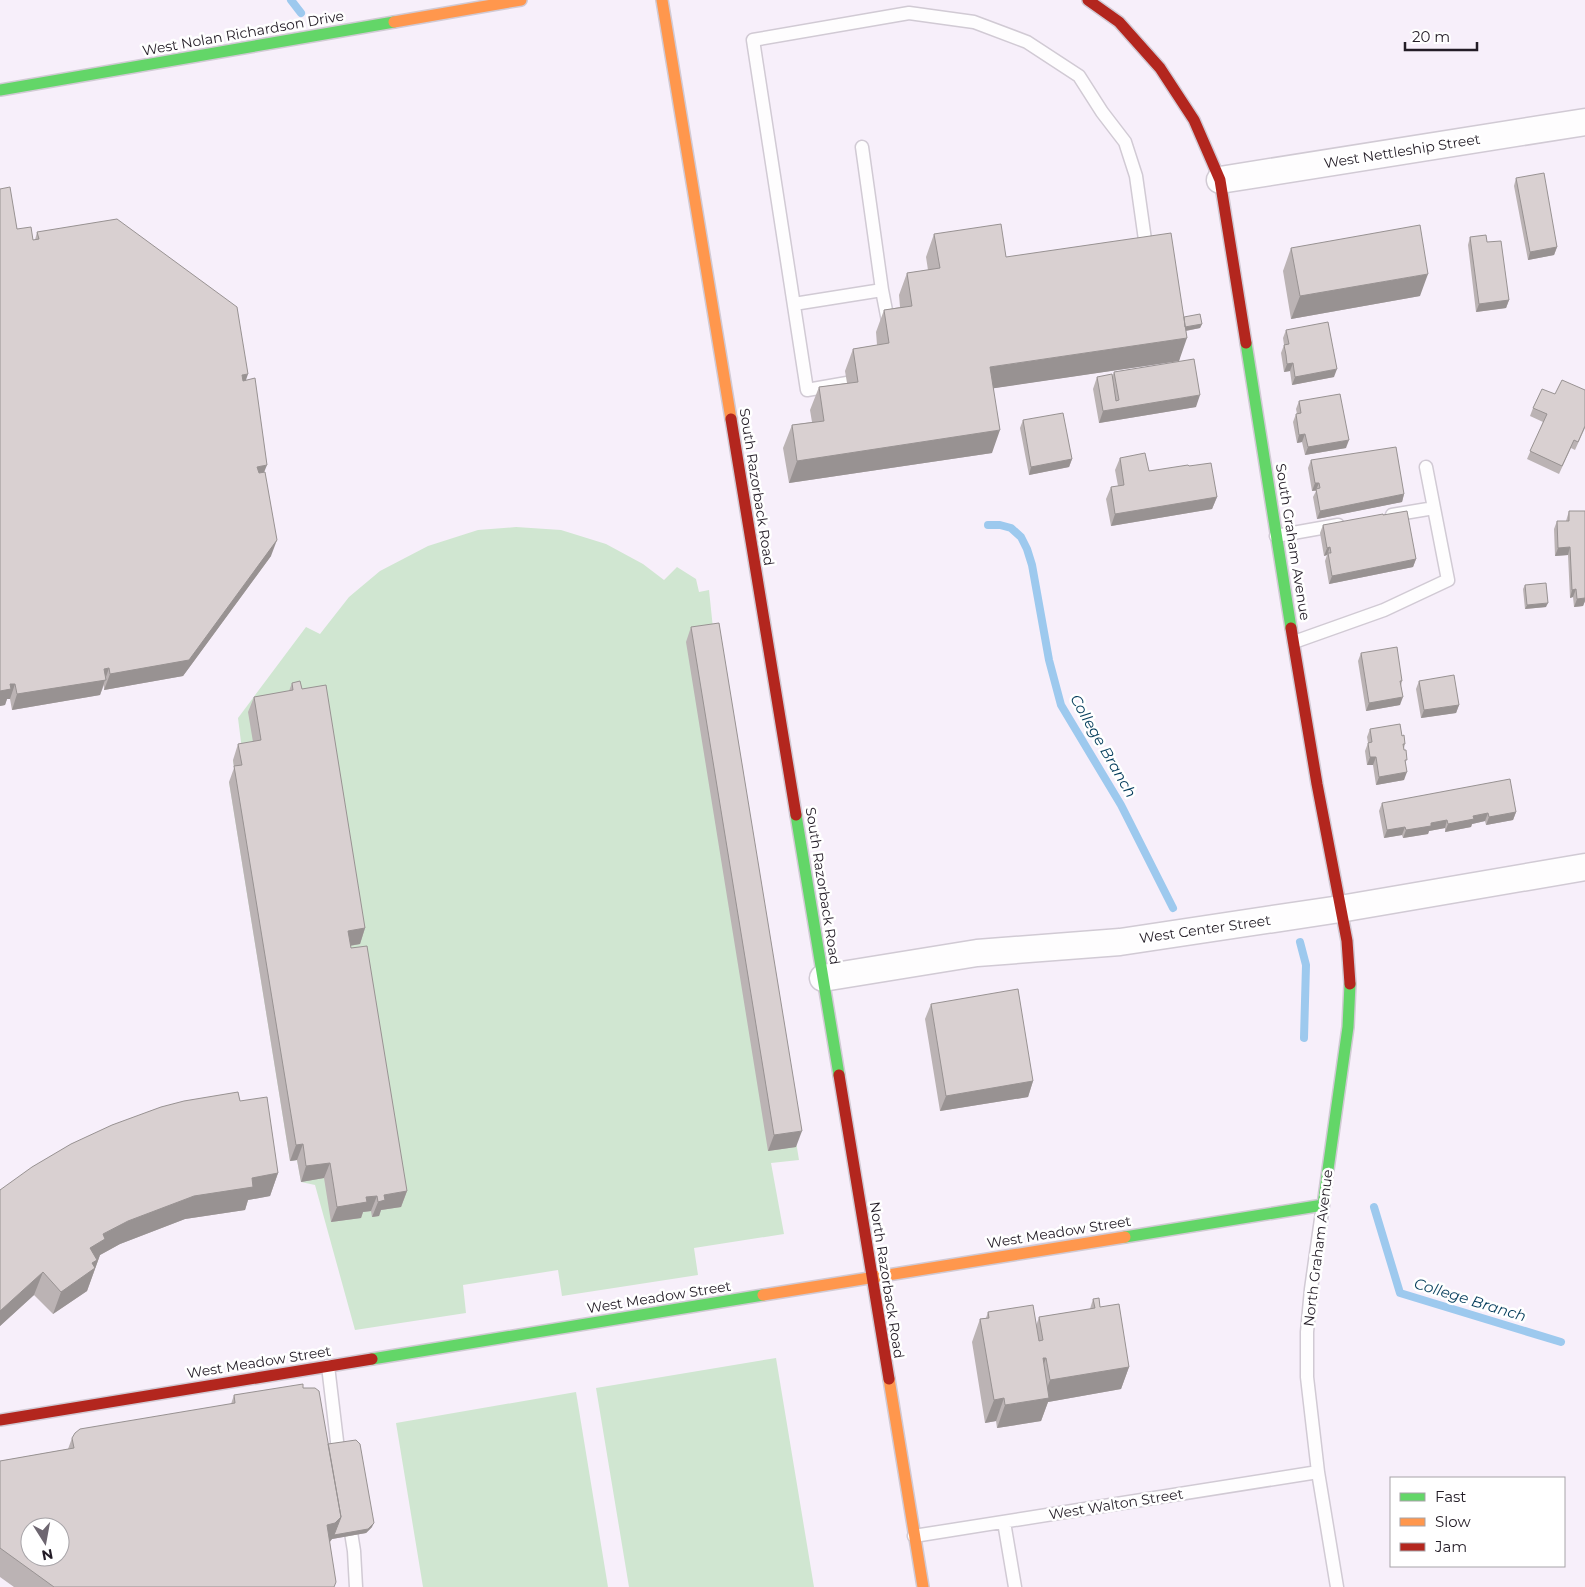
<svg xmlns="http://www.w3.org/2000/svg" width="1585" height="1587" font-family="Montserrat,sans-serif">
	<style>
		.green { fill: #d0e6d1 }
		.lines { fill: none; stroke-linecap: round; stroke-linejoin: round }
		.stream { stroke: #9dc9ee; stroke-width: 8 }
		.lane-casing { stroke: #d1cad4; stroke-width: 15 }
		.street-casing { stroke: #d1cad4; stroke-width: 29 }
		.fast-casing { stroke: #d1cad4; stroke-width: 14 }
		.slow-casing { stroke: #d1cad4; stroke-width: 14 }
		.jam-casing { stroke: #d1cad4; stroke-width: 14 }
		.lane { stroke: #fefdfe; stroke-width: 12 }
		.street { stroke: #fefdfe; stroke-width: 26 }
		.fast { stroke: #63d668; stroke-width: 11 }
		.slow { stroke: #ff974d; stroke-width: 11 }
		.jam { stroke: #b3261e; stroke-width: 11 }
		.wall { fill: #bbb3b4 }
		.shaded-wall { fill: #989292 }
		.building { fill: #d9d0d1; stroke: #989292; fill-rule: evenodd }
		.labels { text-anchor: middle; stroke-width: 5; stroke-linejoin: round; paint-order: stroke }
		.street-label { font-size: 14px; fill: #231c26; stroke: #fff }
		.water-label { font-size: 15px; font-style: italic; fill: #043c5b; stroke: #fff }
	</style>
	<rect width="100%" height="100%" fill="#f7effa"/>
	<!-- green -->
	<path class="green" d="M516 527 561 530 606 544 643 564 664 580 677 567 696 579 699 592 709 590 714 638 799 1160 771 1163 784 1234 694 1248 698 1275 562 1296 558 1270 463 1285 466 1313 355 1330 315 1185 301 1182 297 1160 290 1161 229 782 236 781 233 760 243 758 238 718 306 627 320 634 349 597 380 571 428 546 478 530Z
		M776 1358 814 1587H629L596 1388Z
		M576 1392 608 1587H423L396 1423Z"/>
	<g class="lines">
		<!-- stream -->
		<path class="stream" d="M291 0 301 13
			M988 525H1000L1011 528 1021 537 1027 549 1032 565 1049 660 1061 705 1121 805 1173 908
			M1300 942 1306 965 1304 1038
			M1374 1207 1400 1293 1561 1342"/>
		<!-- lane casing -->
		<g class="lane-casing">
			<path id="lane" d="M882 290 889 326
				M794 304 882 290 862 147
				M847 383 807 390 753 40 909 13 974 22 1027 42 1079 76 1102 112 1125 142 1136 176 1146 247
				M1392 515 1434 508
				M1276 536 1338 525
				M1294 642 1384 610 1448 580 1426 467
				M1323 1205 1311 1289 1307 1332V1377L1318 1472 1337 1587
				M328 1366 339 1458
				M349 1520 354 1551 356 1587
				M1004 1522 1015 1587
				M914 1536 1318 1472"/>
		</g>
		<!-- street casing -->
		<g class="street-casing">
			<path id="street" d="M1220 180 1585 122
				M823 978 977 953 1120 942 1340 909 1585 867"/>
		</g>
		<!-- fast casing -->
		<g class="fast-casing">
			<path id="fast" d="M0 90 394 22
				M1246 343 1291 628
				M796 815 839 1075
				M1125 1237 1323 1205 1348 1027 1350 984
				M372 1359 763 1295"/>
		</g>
		<!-- slow casing -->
		<g class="slow-casing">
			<path id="slow" d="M662 0 731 419
				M394 22 521 0
				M763 1295 1125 1237
				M889 1379 923 1587"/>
		</g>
		<!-- jam casing -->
		<g class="jam-casing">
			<path id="jam" d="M1088 0 1119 22 1160 68 1194 120 1220 180 1246 343
				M731 419 796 815
				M1291 628 1317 784 1347 941 1350 984
				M839 1075 889 1379
				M0 1420 372 1359"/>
		</g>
		<!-- lane -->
		<use href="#lane" class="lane"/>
		<!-- street -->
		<use href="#street" class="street"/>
		<!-- fast -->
		<use href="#fast" class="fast"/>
		<!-- slow -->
		<use href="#slow" class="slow"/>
		<!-- jam -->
		<use href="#jam" class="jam"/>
	</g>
	<!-- wall -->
	<path class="wall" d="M1516 178 1557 247 1554 255 1528 260 1514 186Z
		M0 189 17 229 33 240H35L37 232 246 380 264 472 271 556 183 676 104 690V685L100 695 12 710 10 699H7L5 705 0 706Z
		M934 234 1184 317 1202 324 1200 328 1186 331 1179 361 994 388 992 453 789 483 783 448 792 425 812 422 810 410 819 387 847 383 845 371 853 349 877 345 876 332 884 310 900 307 899 295 907 273 928 270 926 257Z
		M1470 237 1487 242 1509 300 1506 308 1476 312 1468 245Z
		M1291 248 1420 296 1291 319 1283 271Z
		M1286 330 1334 377 1292 385 1290 371 1284 372 1281 353 1284 345 1283 338Z
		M1114 372 1196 407 1099 423 1093 389 1097 377H1112Z
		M1555 394 1585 428 1575 450 1571 448 1559 474 1527 459 1543 422 1530 416 1533 408Z
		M1299 401 1346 448 1305 455 1302 442 1297 443 1293 422 1296 414H1297L1296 409Z
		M1023 420 1072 459 1069 467 1029 475 1020 428Z
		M1120 458 1149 471 1189 466 1217 497 1212 509 1111 526 1106 499 1111 487 1118 486 1115 470Z
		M1311 460 1404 494 1402 502 1317 519 1313 497 1316 491H1312L1308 468Z
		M1569 511H1585V601L1583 606 1574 607 1573 597 1570 598 1568 555 1555 556 1554 529 1557 521H1566Z
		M1383 515 1416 559 1413 567 1329 584 1325 561 1327 555 1324 556 1320 533 1323 525Z
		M1525 585 1546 607 1525 609 1523 589Z
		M691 627 796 1147 768 1151 686 642Z
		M1361 653 1402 681 1401 686 1400 705 1366 711 1358 661Z
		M1419 681 1459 705 1456 713 1421 718 1416 689Z
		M292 683 302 689 365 928 360 944 350 946 407 1191 401 1207 381 1210 379 1216 372 1217 371 1211 363 1212 361 1218 331 1222 324 1178 301 1182 297 1160 290 1161 229 782 234 768 233 760 238 744 253 742 248 712 254 697 289 691Z
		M1370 729 1402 736 1405 744 1404 748 1406 765 1404 780 1376 785 1373 765H1367L1365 751 1368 743 1367 737Z
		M1382 803 1516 812 1513 820 1486 825 1485 821 1472 824 1471 827 1445 832V828L1429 831 1428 834 1403 838 1402 835 1384 838 1379 811Z
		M931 1004 1033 1081 1028 1097 940 1111 925 1019Z
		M240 1101 278 1173 270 1196 248 1200 245 1210 185 1219 120 1244 100 1255 87 1291 53 1314 34 1295 0 1326V1190Z
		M1093 1299 1100 1307 1129 1367 1121 1389 1048 1402 1041 1421 997 1428 996 1421 985 1423 972 1342 980 1319 986 1318 988 1312 1036 1326 1039 1317 1090 1309Z
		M303 1388 328 1444 372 1527 366 1533 332 1539 330 1542 334 1587H14L0 1577V1461L68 1449 72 1438 231 1404 234 1395Z"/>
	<!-- shaded-wall -->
	<path class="shaded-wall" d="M1557 247 1554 255 1528 260 1530 252Z
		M1428 274 1420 296 1291 319 1300 296Z
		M1509 300 1506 308 1476 312 1479 304Z
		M1202 324 1200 328 1179 332 1181 328Z
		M1187 338 1179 361 982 390 990 367Z
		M1293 363 1290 371 1284 372 1287 364Z
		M1337 369 1334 377 1292 385 1295 377Z
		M248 374 243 389 242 375Z
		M1200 395 1196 407 1099 423 1103 411Z
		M1000 430 992 453 789 483 797 461Z
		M1305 434 1302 442 1297 443 1299 435Z
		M1349 440 1346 448 1305 455 1308 447Z
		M1072 459 1069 467 1029 475 1031 467Z
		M267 465 261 480 257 467Z
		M1315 483H1319L1316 490 1312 491Z
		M1404 494 1402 502 1317 519 1320 511Z
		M1217 497 1212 509 1111 526 1115 514Z
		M277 540 271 556 183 676 104 690 110 674Z
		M1330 547 1327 555 1324 556 1327 548Z
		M1570 547 1568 555 1555 556 1558 548Z
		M1416 559 1413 567 1329 584 1332 576Z
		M1576 589 1573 597 1570 598 1572 590Z
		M1585 598V601L1583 606 1574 607 1577 599Z
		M1548 603 1546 607 1525 609 1527 605Z
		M109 668 100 695 12 710 17 694Z
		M10 684H15L10 699H7L5 705 0 706V691Z
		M1403 697 1400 705 1366 711 1369 703Z
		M1459 705 1456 713 1421 718 1424 710Z
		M1370 757H1376L1373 765H1367Z
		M1407 772 1404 780 1376 785 1379 777Z
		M1516 812 1513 820 1486 825 1489 817Z
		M1488 813 1485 821 1472 824 1471 827 1445 832 1448 824 1473 816Z
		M1447 820 1445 828 1429 831 1428 834 1403 838 1406 830 1431 823Z
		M1405 827 1402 835 1384 838 1387 830Z
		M365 928 360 944 342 947 348 931Z
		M1033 1081 1028 1097 940 1111 946 1096Z
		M802 1131 796 1147 768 1151 774 1135Z
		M303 1144 297 1160 290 1161 296 1145Z
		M330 1163 324 1178 301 1182 306 1166Z
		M278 1173 270 1196 248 1200 245 1210 185 1219 120 1244 100 1255 87 1291 53 1314 61 1292 90 1248 103 1234 128 1221 194 1196 252 1178Z
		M407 1191 401 1207 381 1210 379 1216 372 1217 378 1202 384 1195Z
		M377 1196 371 1211 363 1212 361 1218 331 1222 337 1207 366 1197Z
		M43 1272 34 1295 0 1326V1311Z
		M1043 1358H1046L1038 1380Z
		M1129 1367 1121 1389 1048 1402 1041 1421 997 1428 1005 1405 1043 1399 1050 1380Z
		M1004 1398 996 1421 985 1423 994 1400Z
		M341 1517 374 1523 372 1527 366 1533 332 1539 326 1546 327 1525Z"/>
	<!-- building -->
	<path class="building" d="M1544 173 1557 247 1530 252 1516 178Z
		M10 187 17 229 31 227 33 240 39 239 37 232 117 219 237 307 248 374 242 375 243 381 255 378 267 465 257 467 259 473 265 472 277 540 189 660 110 674 109 668 104 669 106 680 17 694 15 684H10L11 689 0 691V189Z
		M1001 224 1006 257 1171 233 1187 338 990 367 1000 430 797 461 792 425 824 421 819 387 858 382 853 349 889 343 884 310 912 306 907 273 940 268 934 234Z
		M1420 225 1428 274 1300 296 1291 248Z
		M1486 235 1487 242 1501 241 1509 300 1479 304 1470 237Z
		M1200 314 1202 324 1185 327 1184 317Z
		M1328 322 1337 369 1295 377 1293 363 1287 364 1286 355 1284 345 1289 344 1286 330Z
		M1194 359 1200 395 1103 411 1097 377 1112 374 1116 401 1119 400 1114 372Z
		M1562 380 1585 390V426L1578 442 1574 440 1562 466 1530 451 1547 414 1533 408 1542 389 1555 394Z
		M1340 394 1349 440 1308 447 1305 434 1299 435 1296 414 1301 413 1299 401Z
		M1063 413 1072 459 1031 467 1023 420Z
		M1396 447 1404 494 1320 511 1316 489 1320 488 1319 483H1315L1311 460Z
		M1145 453 1149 471 1188 465 1189 466 1211 463 1217 497 1115 514 1111 487 1124 485 1120 458Z
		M1407 511 1416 559 1332 576 1328 553H1331L1330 547 1327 548 1323 525 1383 514V515Z
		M1569 511H1585V598L1577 599 1576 589 1572 590 1570 547 1558 548 1557 521H1569Z
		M1546 583 1548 603 1527 605 1525 585Z
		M719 623 802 1131 774 1135 691 627Z
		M1397 647 1402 681H1400L1403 697 1369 703 1361 653Z
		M1454 675 1459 705 1424 710 1419 681Z
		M300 681 302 689 326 685 365 928 348 931 351 948 367 946 407 1191 384 1195 385 1200 378 1202 377 1196 366 1197 367 1202 337 1207 330 1163 306 1166 303 1144 296 1145 234 766 242 765 238 744 261 740 254 697 293 690 292 683Z
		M1400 724 1402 736 1404 735 1405 744H1403L1404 750H1406L1407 760H1405L1407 772 1379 777 1376 757H1370L1368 743 1372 742 1370 729Z
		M1510 779 1516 812 1489 817 1488 813 1473 816 1474 819 1448 824 1447 820 1431 823V826L1406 830 1405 827 1387 830 1382 803Z
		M1018 989 1033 1081 946 1096 931 1004Z
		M238 1092 240 1101 267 1097 278 1173 252 1178 253 1187 194 1196 128 1221 103 1234 105 1239 90 1248 97 1260 92 1263 95 1268 61 1292 43 1272 0 1311V1190L32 1167 71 1144 112 1125 161 1107 184 1101Z
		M1099 1298 1100 1307 1119 1304 1129 1367 1050 1380 1046 1358H1043L1049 1398 1005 1405 1004 1398 994 1400 980 1319 989 1318 988 1312 1033 1305 1039 1341 1043 1340 1039 1317 1095 1308 1093 1299Z
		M303 1384V1388H315L319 1391 341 1517 335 1523 327 1525 336 1582 334 1587H54L0 1548V1461L74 1448 72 1438 75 1433 80 1429 235 1403 234 1395ZM30 1527H60V1557H30Z
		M356 1440 360 1444 374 1523 368 1529 334 1535 341 1517 328 1444Z"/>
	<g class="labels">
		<!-- street labels -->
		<g class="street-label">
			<text transform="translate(243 33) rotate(-10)" y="5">West Nolan Richardson Drive</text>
			<text transform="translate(1402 151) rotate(-9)" y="5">West Nettleship Street</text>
			<text transform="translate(757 487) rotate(81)" y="5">South Razorback Road</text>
			<text transform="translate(1293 542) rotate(81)" y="5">South Graham Avenue</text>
			<text transform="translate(823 886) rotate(81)" y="5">South Razorback Road</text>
			<text transform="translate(1205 929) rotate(-8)" y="5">West Center Street</text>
			<text transform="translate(1059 1232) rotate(-9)" y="5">West Meadow Street</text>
			<text transform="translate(1318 1248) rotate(-83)" y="5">North Graham Avenue</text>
			<text transform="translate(887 1280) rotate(81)" y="5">North Razorback Road</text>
			<text transform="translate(659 1297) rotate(-9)" y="5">West Meadow Street</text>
			<text transform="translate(259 1362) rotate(-9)" y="5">West Meadow Street</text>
			<text transform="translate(1116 1504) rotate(-9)" y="5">West Walton Street</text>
		</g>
		<!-- water labels -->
		<g class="water-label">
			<text transform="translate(1103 746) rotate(60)" y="5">College Branch</text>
			<text transform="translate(1470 1300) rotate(17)" y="5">College Branch</text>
		</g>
	</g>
	<!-- legend -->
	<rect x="1390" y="1477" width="175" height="90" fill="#ffffff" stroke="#a7a4a8"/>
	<rect x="1400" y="1493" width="25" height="8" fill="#63d668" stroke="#a7a4a8"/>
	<text x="1435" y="1502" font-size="15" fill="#231c26">Fast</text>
	<rect x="1400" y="1518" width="25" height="8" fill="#ff974d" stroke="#a7a4a8"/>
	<text x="1435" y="1527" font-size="15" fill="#231c26">Slow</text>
	<rect x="1400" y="1543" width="25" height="8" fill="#b3261e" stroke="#a7a4a8"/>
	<text x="1435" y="1552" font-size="15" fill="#231c26">Jam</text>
	<!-- north arrow -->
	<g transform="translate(45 1542) rotate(169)"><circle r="24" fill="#ffffff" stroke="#a7a4a8"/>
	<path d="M0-4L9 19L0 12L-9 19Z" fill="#6d6670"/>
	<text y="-8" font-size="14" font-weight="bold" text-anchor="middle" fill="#231c26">N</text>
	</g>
	<!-- scale -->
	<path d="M1405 42v8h72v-8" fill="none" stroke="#231c26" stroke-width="2.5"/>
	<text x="1412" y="42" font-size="15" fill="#231c26" stroke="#ffffff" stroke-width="4" paint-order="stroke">20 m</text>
</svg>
